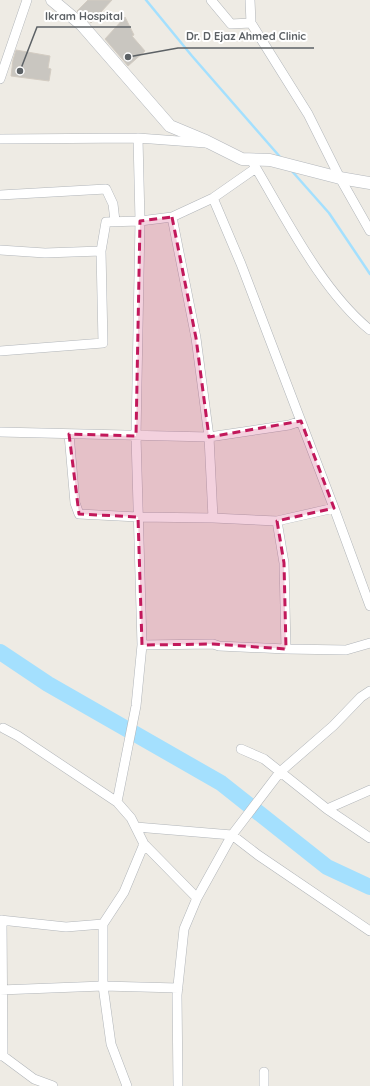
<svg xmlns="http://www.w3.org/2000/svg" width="370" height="1086" font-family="Quicksand,sans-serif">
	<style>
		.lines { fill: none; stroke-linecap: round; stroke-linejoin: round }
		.stream { stroke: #a4e0fe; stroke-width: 2.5 }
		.river { stroke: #a4e0fe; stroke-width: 16 }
		.building { fill: #c9c6c0; stroke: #d3ccc2 }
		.street-casing { stroke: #b1b5b9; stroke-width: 10 }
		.secondary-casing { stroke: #b3b7bc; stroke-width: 13 }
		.street { stroke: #fff; stroke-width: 9 }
		.secondary { stroke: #fff; stroke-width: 12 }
		.marked { fill: #c2185b; fill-opacity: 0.2; stroke: #c2185b; stroke-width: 3; stroke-dasharray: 8 5; stroke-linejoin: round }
		.leader { fill: none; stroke: #5c6165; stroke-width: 1.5 }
		.callout-dot { fill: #5c6165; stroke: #fff; stroke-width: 1.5 }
		.callout-label { font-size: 11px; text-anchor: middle; font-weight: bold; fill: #5c6165; stroke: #fff; stroke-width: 4; stroke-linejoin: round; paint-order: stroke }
	</style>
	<rect width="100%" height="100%" fill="#eeebe4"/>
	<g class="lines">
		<!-- stream -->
		<path class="stream" d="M146 0 192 56 281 158
			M291 170 329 213 370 274"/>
		<!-- river -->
		<path class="river" d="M0 652 48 684 221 783 327 867 370 887"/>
	</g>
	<!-- building -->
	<path class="building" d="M88 0H112L91 23 77 11Z
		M125 17 134 35 132 36 145 51 128 66 105 39Z
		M16 50 50 56 48 68 51 69 49 81 11 76 13 60Z"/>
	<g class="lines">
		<!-- street casing -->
		<g class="street-casing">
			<path id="street" d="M211 0 231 24 251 23 308 114 340 178 370 231
				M250 0 251 23
				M0 79 27 0
				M138 138 140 221 136 436 142 645 136 706 117 802 131 818 144 844 197 898
				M0 139 138 138 206 143
				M253 163C286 218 321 290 370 330
				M0 195 106 189 113 204 115 221
				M213 198 241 264 334 508 370 606
				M172 217 196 338 209 437 213 518
				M0 250 45 253 101 251
				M0 351 103 343 101 251 106 222 140 221 172 217 213 198 256 168
				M0 432 209 437 289 425 301 421
				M69 434 75 503 79 514 138 517 213 518 277 521 334 508
				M277 521 284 563 286 649
				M142 645 213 644 219 646 286 649 346 650 370 643
				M3 728 18 736 117 802
				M241 749 264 759 327 809 370 838
				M327 809 370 790
				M136 827 232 835 258 855 370 931
				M0 920 66 927 103 924
				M2 920 3 1056
				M0 990 103 986 178 988
				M0 1056H3L34 1079 53 1086
				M127 1086 111 1044 103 986V924L124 892 144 844
				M178 1086 177 995 184 929 197 898 232 835 280 772 333 726 361 697 370 691
				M264 1086V1072"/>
		</g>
		<!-- secondary casing -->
		<g class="secondary-casing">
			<path id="secondary" d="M52 0 82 25 170 126 206 141 242 159 270 160 340 178 370 183"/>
		</g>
		<!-- street -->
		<use href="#street" class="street"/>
		<!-- secondary -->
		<use href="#secondary" class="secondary"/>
	</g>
	<!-- marked area -->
	<path class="marked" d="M172 217 196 338 209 437 301 421 334 508 277 521 284 563 286 649 213 644 142 645 138 517 79 514 69 434 136 436 140 221Z"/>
	<!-- callouts -->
	<path class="leader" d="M20 71L37 27H131M128 57L178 48H314"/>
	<g class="callout-dot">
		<circle cx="20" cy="71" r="4"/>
		<circle cx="128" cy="57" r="4"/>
	</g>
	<g class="callout-label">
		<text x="84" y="20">Ikram Hospital</text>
		<text x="246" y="40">Dr. D Ejaz Ahmed Clinic</text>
	</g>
</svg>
